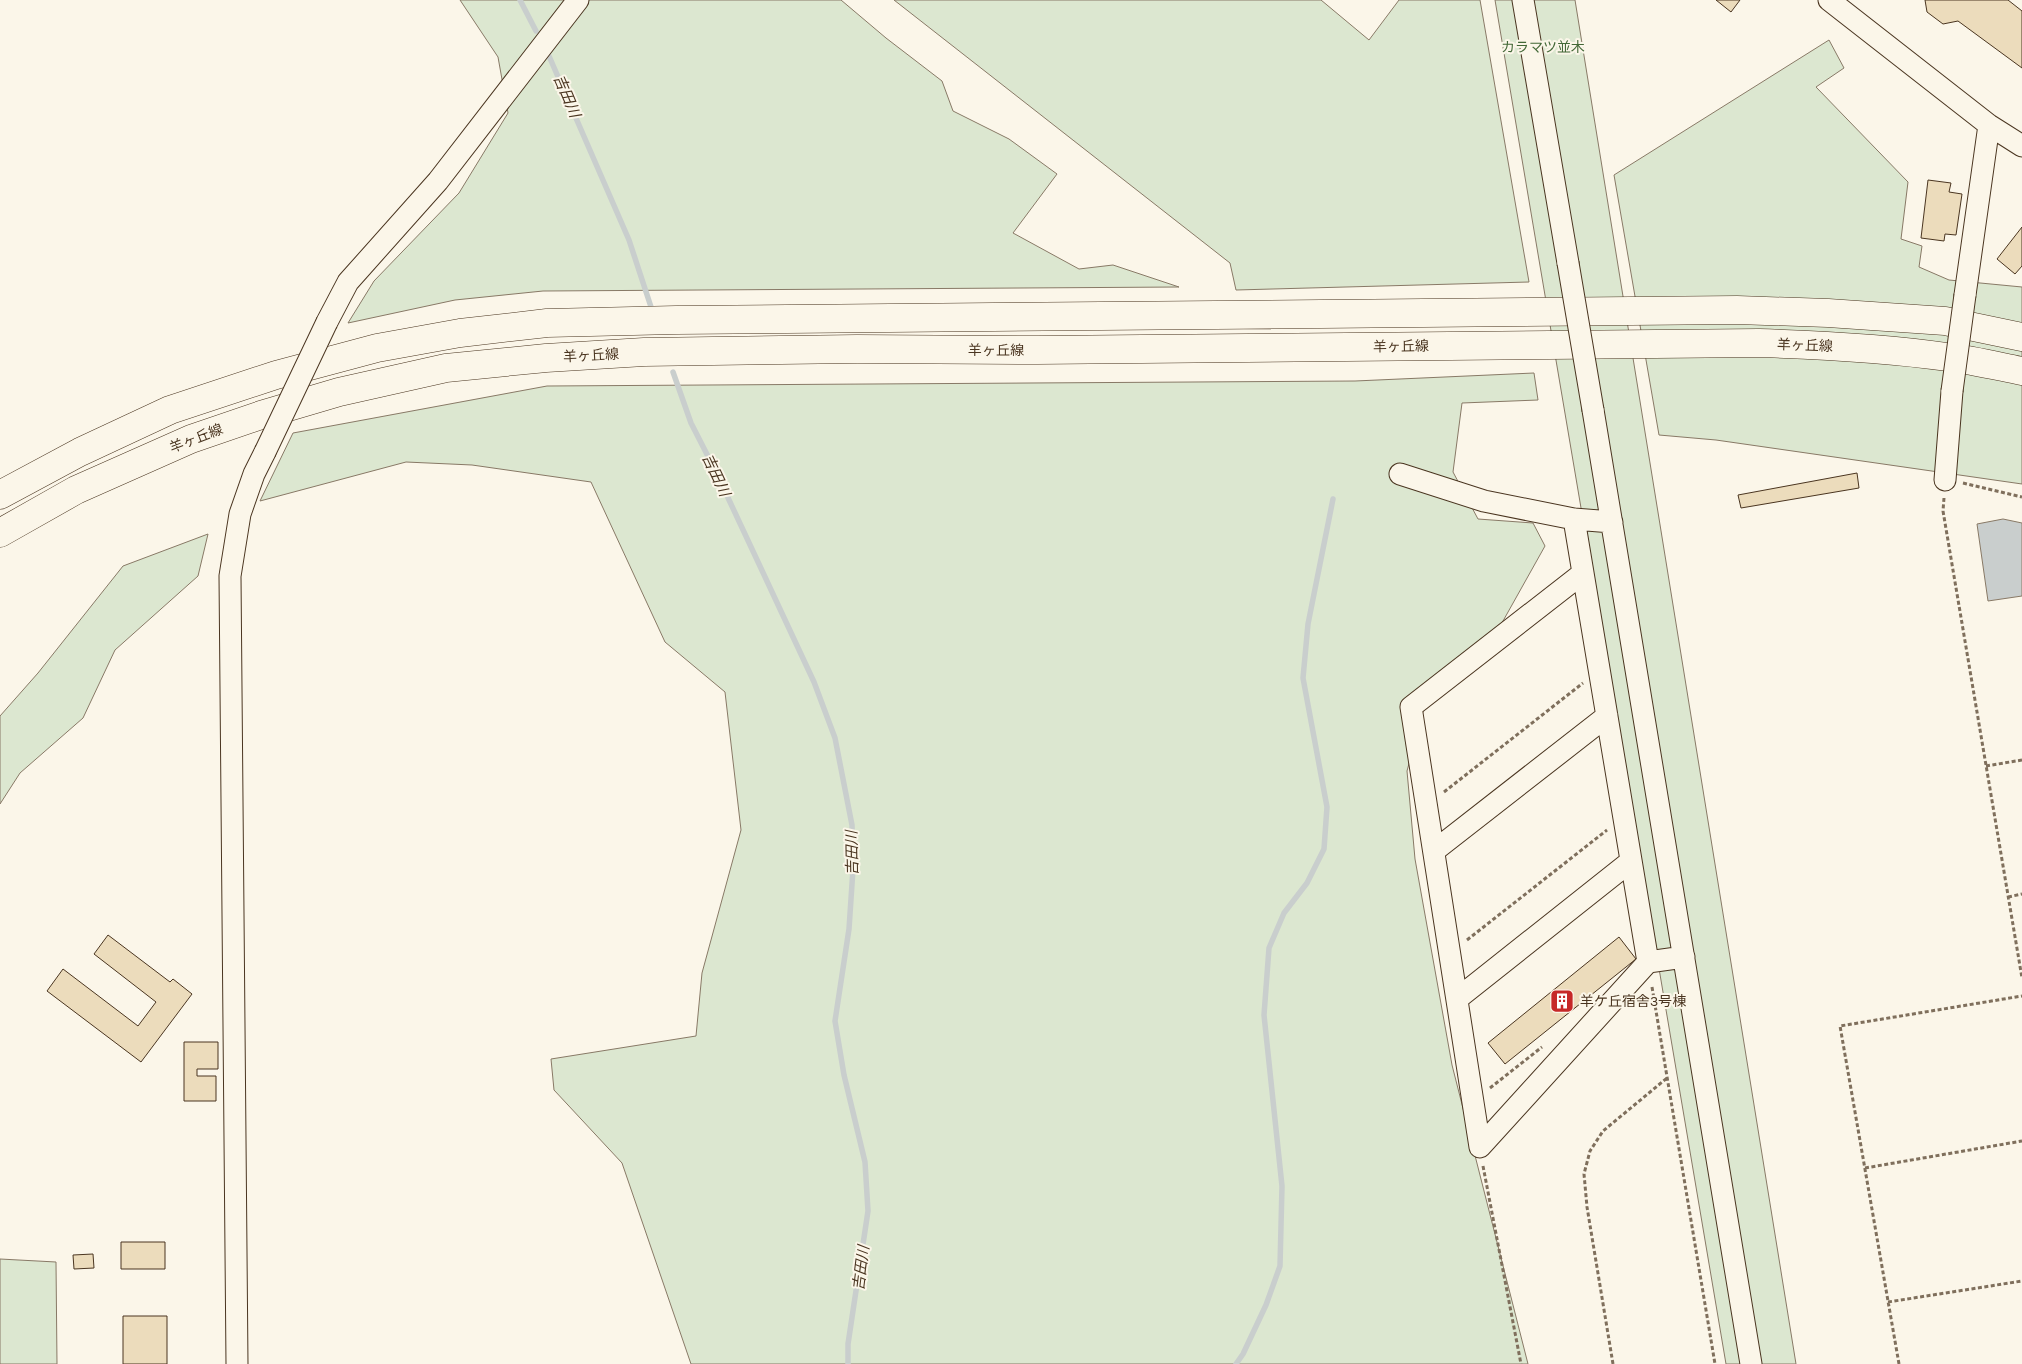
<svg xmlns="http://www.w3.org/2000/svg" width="2022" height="1364" font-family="Karla,'Noto Sans JP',sans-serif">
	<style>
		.green { fill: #dce7d0; stroke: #887966 }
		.water { fill: #c9cecd; stroke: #887966 }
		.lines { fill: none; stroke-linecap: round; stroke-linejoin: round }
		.stream { stroke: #c9cecd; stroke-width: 5.5 }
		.building { fill: #ecdcbc; stroke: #4a3520 }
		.minor-casing { stroke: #4a3520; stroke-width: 23 }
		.major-casing { stroke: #4a3520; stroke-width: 29 }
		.path { stroke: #7f6f5c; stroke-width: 3; stroke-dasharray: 4 2.5; stroke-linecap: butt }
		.minor { stroke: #fbf6e9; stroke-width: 21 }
		.major { stroke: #fbf6e9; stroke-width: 28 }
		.minor-bridge-casing { stroke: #4a3520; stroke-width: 23; stroke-linecap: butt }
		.minor-bridge { stroke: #fbf6e9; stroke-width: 21 }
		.labels { text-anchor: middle; stroke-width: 4; stroke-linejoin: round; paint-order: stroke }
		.park-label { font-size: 14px; fill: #436837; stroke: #fbf6e9 }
		.street-label { font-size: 14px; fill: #4a3520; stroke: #fbf6e9 }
		.poi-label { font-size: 14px; fill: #4a3520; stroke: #fbf6e9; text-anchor: start }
		.water-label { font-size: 15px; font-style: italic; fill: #4a3520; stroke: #fbf6e9 }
	</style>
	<rect width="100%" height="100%" fill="#fbf6e9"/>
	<!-- green -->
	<path class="green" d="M460 0H841L886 38 942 81 953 111 1009 139 1057 174 1013 233 1079 269 1113 265 1179 287 543 291 455 300 348 323 374 281 459 193 508 113 498 57Z
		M894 0H1321L1369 40 1399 0H1480L1529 282 1236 290 1230 263Z
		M1495 0H1575L1796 1364H1726Z
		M1829 40 1844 68 1816 87 1908 182 1901 239 1922 246 1919 267 1949 280 2022 287V484L1716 440 1659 435 1614 175Z
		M1534 373 1538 400 1462 403 1453 472 1478 519 1533 523 1545 546 1503 621 1425 704 1407 771 1415 859 1452 1065 1528 1364H691L622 1163 554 1090 551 1059 696 1036 702 973 741 830 725 692 665 642 591 482 472 465 406 462 260 501 293 433 547 386 1355 381Z
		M208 534 198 576 115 650 83 718 20 773 0 804V716L38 673 123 566Z
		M0 1259 56 1262 57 1364H0Z"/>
	<!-- water -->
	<path class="water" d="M2003 519 2022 523V596L1988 601 1977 524Z"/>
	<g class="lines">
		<!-- stream -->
		<path class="stream" d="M520 0 536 31
			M549 56 629 240 653 313
			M673 372 691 423 716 472 814 682 835 738 852 825 853 869 849 929 835 1021 844 1075 865 1162 868 1211 848 1344V1364
			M1236 1364 1243 1354 1266 1305 1280 1266 1282 1186 1264 1015 1269 948 1284 913 1307 883 1324 849 1327 807 1303 678 1308 624 1333 499"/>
	</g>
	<!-- building -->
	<path class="building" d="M1716 0H1740L1731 12Z
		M1925 0H2008L2022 11V68L1958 21 1943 24 1927 12Z
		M1928 180 1951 183 1949 192 1962 194 1956 235 1945 234 1944 241 1921 238Z
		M2022 227V266L2015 274 1997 259Z
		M1857 473 1859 488 1741 508 1738 495Z
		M108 935 170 982 173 979 192 994 141 1062 47 991 63 969 138 1026 156 1002 94 954Z
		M1619 937 1636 959 1505 1064 1488 1043Z
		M184 1042H218V1069H197V1076H216V1101H184Z
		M121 1242H165V1269H121Z
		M93 1254 94 1268 74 1269 73 1255Z
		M123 1316H167V1364H123Z"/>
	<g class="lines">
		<!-- minor casing -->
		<g class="minor-casing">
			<path id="minor" d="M1523 0 1568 263
				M1829 0 1989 125 2022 146
				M1965 295 1989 125
				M327 322 348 282 438 181 578 0
				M1593 410 1751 1364
				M1400 474 1484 501 1574 519 1612 522
				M1945 480 1952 391
				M1574 519 1648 962
				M1583 573 1411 707 1480 1147 1648 962 1684 957
				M1434 851 1607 716
				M1457 999 1631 861
				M237 1364 230 576 240 514 254 474 265 452"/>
		</g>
		<!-- major casing -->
		<g class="major-casing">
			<path id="major" d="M0 495 80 452 170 410 276 375 377 348 460 333 547 323 676 320 1737 310 1828 313 1945 321 2022 337
				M0 533 76 490 191 439 261 415 339 392 446 368 546 358 644 352 857 349 1038 350 1759 343C1822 345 1885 348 1947 357 1972 360 1997 366 2022 371"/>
		</g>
		<!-- path -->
		<path class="path" d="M1963 483 2022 497
			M1944 498 1943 511 2022 978
			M1986 766 2022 760
			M1444 792 1583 683
			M2008 897 2022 894
			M1467 940 1607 830
			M1652 987 1715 1364
			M1490 1088 1542 1047
			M1483 1166 1521 1364
			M1865 1168 2022 1141
			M1888 1302 2022 1281
			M1613 1364 1587 1207 1584 1174 1590 1151 1603 1131 1667 1078
			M1899 1364 1840 1026 2022 996"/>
		<!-- minor -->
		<use href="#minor" class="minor"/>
		<!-- major -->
		<use href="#major" class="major"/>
		<!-- minor-bridge casing -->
		<g class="minor-bridge-casing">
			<path id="minor-bridge" d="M1568 263 1593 410
				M1952 391 1965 295
				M265 452 327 322"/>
		</g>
		<!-- minor-bridge -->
		<use href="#minor-bridge" class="minor-bridge"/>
	</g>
	<!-- icons -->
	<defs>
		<g id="building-square" transform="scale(1.25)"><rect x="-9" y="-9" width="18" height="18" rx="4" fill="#c62828" stroke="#fbf6e9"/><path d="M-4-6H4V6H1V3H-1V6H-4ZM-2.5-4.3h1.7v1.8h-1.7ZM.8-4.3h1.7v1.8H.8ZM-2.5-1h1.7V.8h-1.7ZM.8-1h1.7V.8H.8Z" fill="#fff"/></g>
	</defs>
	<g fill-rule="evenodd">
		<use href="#building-square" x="1562" y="1001"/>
	</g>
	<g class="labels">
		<!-- park labels -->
		<g class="park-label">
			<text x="1543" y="52">カラマツ並木</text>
		</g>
		<!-- street labels -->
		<g class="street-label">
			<text transform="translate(1805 345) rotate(2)" y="5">羊ヶ丘線</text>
			<text transform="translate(1401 346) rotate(-1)" y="5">羊ヶ丘線</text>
			<text x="996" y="355">羊ヶ丘線</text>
			<text transform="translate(591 355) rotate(-3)" y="5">羊ヶ丘線</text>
			<text transform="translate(196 438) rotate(-21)" y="5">羊ヶ丘線</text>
		</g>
		<!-- poi labels -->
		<g class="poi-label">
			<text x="1580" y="1006">羊ケ丘宿舎3号棟</text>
		</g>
		<!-- water labels -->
		<g class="water-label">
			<text transform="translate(567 96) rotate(67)" y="5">吉田川</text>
			<text transform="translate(716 475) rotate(65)" y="5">吉田川</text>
			<text transform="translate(852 853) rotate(-91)" y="5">吉田川</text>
			<text transform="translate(861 1268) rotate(-83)" y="5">吉田川</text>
		</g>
	</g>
</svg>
